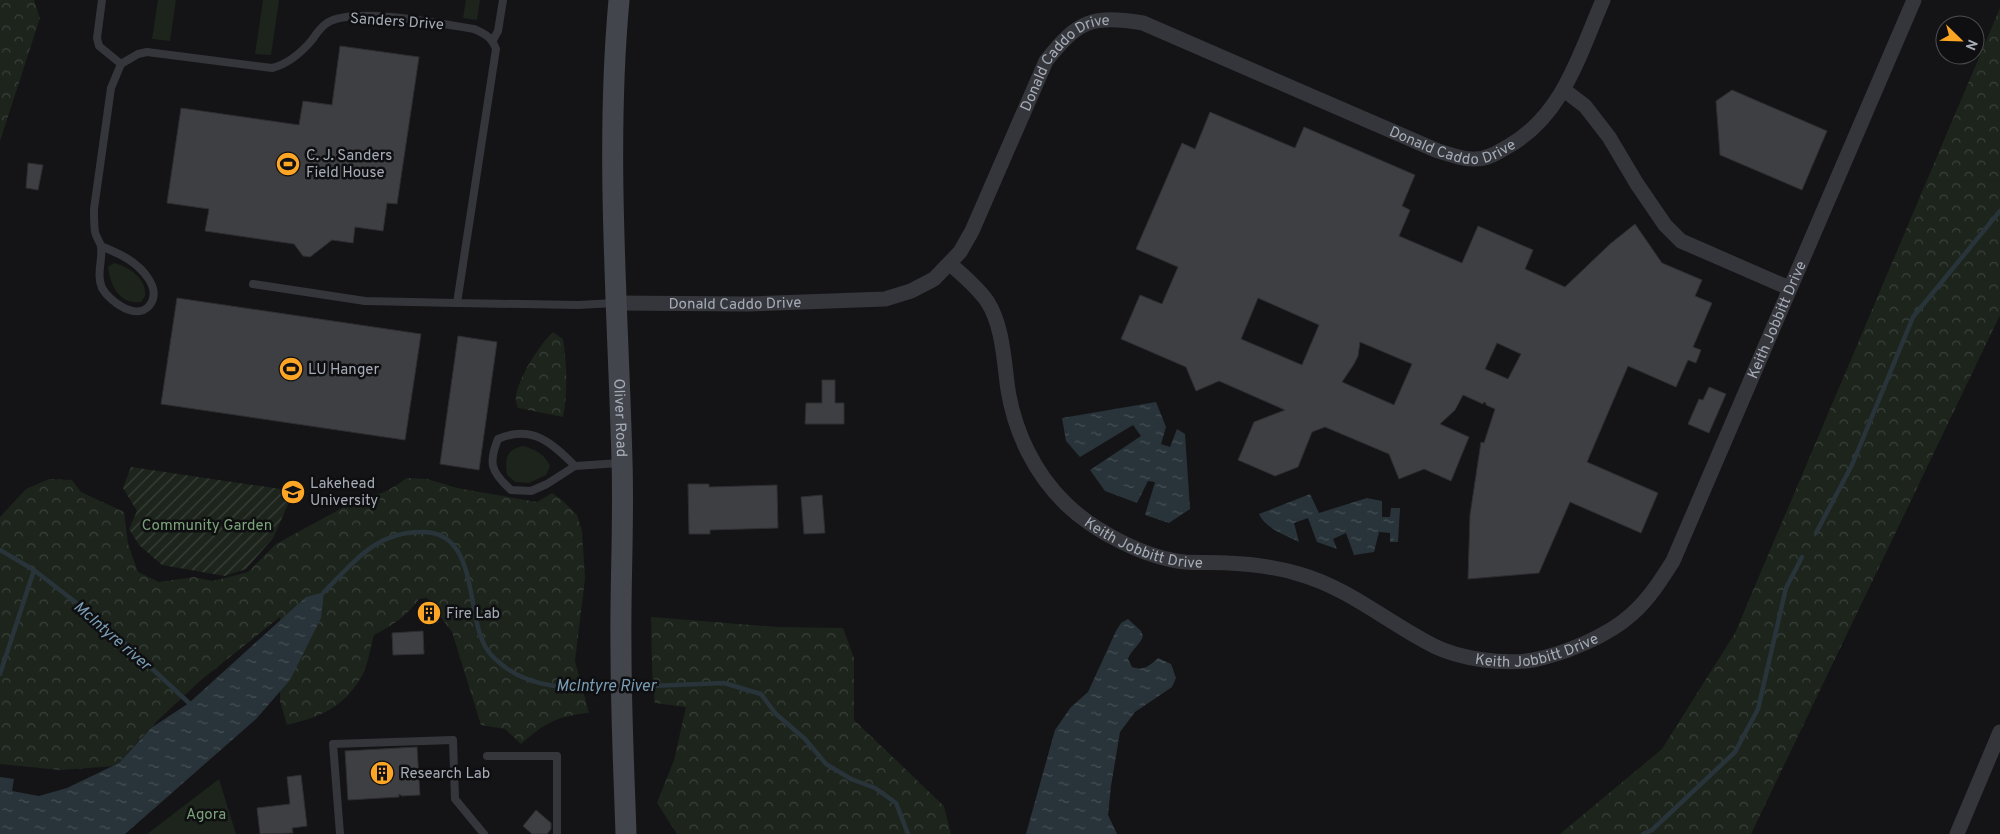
<svg xmlns="http://www.w3.org/2000/svg" width="2000" height="834" font-family="Overpass,sans-serif">
	<style>
		.green { fill: #1c241c }
		.forest { fill: url(#forest-crowns) }
		.garden { fill: url(#garden-furrows) }
		.water { fill: url(#water-ripples) }
		.lines { fill: none; stroke-linecap: round; stroke-linejoin: round }
		.stream { stroke: #29343a; stroke-width: 4.5 }
		.building { fill: #3e3f43; stroke: #2e2e32; fill-rule: evenodd }
		.service { stroke: #35363b; stroke-width: 8 }
		.minor { stroke: #35363b; stroke-width: 15 }
		.secondary { stroke: #42454b; stroke-width: 21 }
		.labels { text-anchor: middle; stroke-width: 5; stroke-linejoin: round; paint-order: stroke }
		.street-label { font-size: 15px; fill: #a5acb7; stroke: #0f0f11 }
		.poi-label { font-size: 15px; fill: #a5acb7; stroke: #0f0f11; text-anchor: start }
		.park-label { font-size: 15px; fill: #7ba37a; stroke: #0f0f11 }
		.water-label { font-size: 16px; font-style: italic; fill: #799db4; stroke: #0f0f11 }
	</style>
	<defs>
		<pattern id="forest-crowns" width="20" height="18" patternUnits="userSpaceOnUse" patternTransform="scale(1.25)"><rect width="20" height="18" fill="#1c241c"/><path d="M2 6a3 3 0 1 1 6 0M12 15a3 3 0 1 1 6 0" fill="none" stroke="#3a413b"/></pattern>
		<pattern id="garden-furrows" width="10" height="10" patternUnits="userSpaceOnUse" patternTransform="scale(1.25)"><rect width="10" height="10" fill="#1c241c"/><path d="M-1 1l2-2M0 10L10 0M9 11l2-2" fill="none" stroke="#3a413b"/></pattern>
		<pattern id="water-ripples" width="26" height="14" patternUnits="userSpaceOnUse" patternTransform="scale(1.25)"><rect width="26" height="14" fill="#29343a"/><path d="M2 4q2-2 4 0t4 0M15 11q2-2 4 0t4 0" fill="none" stroke="#454f54"/></pattern>
	</defs>
	<rect width="100%" height="100%" fill="#141416"/>
	<!-- green -->
	<path class="green" d="M158 0H176L170 41 152 39Z
		M263 0H279L271 55 255 54Z
		M466 0H480L477 20 463 18Z
		M114 263C130 267 147 279 145 296L141 302C119 305 110 285 108 267Z
		M523 446C535 449 545 454 550 466L546 475 529 483 515 482 507 475C505 459 505 450 523 446Z
		M219 779 236 834H147Z"/>
	<!-- forest -->
	<path class="forest" d="M0 0H34L40 18 0 141Z
		M2000 8V315L1751 834H1560L1662 749 1735 633Z
		M553 332 563 339C567 365 568 392 563 417L518 408C517 405 515 400 516 397 518 378 540 344 553 332Z
		M407 478 427 479 457 488 537 502 552 493 562 500 577 515 582 531 585 579 575 661 589 713C557 716 545 723 521 744L505 729 481 725 452 632 427 598 419 599C408 615 392 626 374 635 370 648 368 667 360 679 342 709 319 717 287 725L280 701V617L201 680 155 723 116 766 60 770 0 764V517L26 489 49 479 72 480 81 492 124 512 128 544 138 572 159 582 194 577 213 581 248 572 276 544 342 508 349 499C377 497 384 494 407 478Z
		M651 617 777 627 843 628 854 658V720L944 806 951 834H677L657 803 674 760 686 707 655 703C651 675 652 646 651 617Z"/>
	<!-- garden -->
	<path class="garden" d="M131 467 294 491 273 538 246 569 225 576 162 565 139 545 129 529 137 511 123 488Z"/>
	<!-- water -->
	<path class="water" d="M1156 402 1166 427 1161 444 1170 447 1177 429 1185 434 1190 509 1169 523 1145 515 1155 482 1148 481 1137 503 1105 491 1090 470 1141 436 1133 425 1080 457 1066 441 1062 418Z
		M1310 494 1319 513 1367 498 1382 501V517H1390L1391 508H1400L1398 542H1390V533L1379 532 1374 552 1354 555 1346 533 1333 539 1337 549 1317 542 1308 518 1294 523 1299 542C1285 535 1266 529 1259 514Z
		M324 592 321 618 290 680 256 719 125 834H0V777L14 779 12 791 39 796 67 788 119 763 151 728 189 703 306 597Z
		M1128 619 1141 631 1143 636C1140 645 1131 650 1128 659L1132 667C1144 671 1149 666 1158 658L1171 664 1176 678 1172 687 1135 712 1120 732 1111 786 1108 815 1117 834H1026L1055 730 1071 707 1088 692 1116 631 1121 623Z"/>
	<g class="lines">
		<!-- stream -->
		<path class="stream" d="M1816 533 1852 465 1913 317 2000 211
			M0 550 34 570 0 674
			M34 570 105 625 189 703
			M324 592C355 561 376 531 424 532 478 533 466 612 485 646 488 652 495 659 500 663 531 691 577 688 616 687
			M626 687 724 683 761 694 776 714 805 739 826 764 851 779 875 788 896 803 908 834
			M1643 834 1652 830 1735 752 1758 709 1786 588 1802 557"/>
	</g>
	<!-- building -->
	<path class="building" d="M340 46 419 57 397 204 387 203 383 231 355 227 353 243 332 240 310 257 303 256 294 244 205 231 209 209 167 203 181 108 299 125 303 101 332 105Z
		M1732 90 1827 131 1802 190 1720 155 1716 101Z
		M1210 112 1295 148 1304 127 1415 175 1402 206 1410 210 1399 236 1462 263 1478 226 1533 250 1525 269 1565 287 1610 244 1635 224 1662 263 1702 280 1695 296 1712 303 1693 347 1701 350 1696 363 1688 360 1676 387 1628 366 1587 462 1658 493 1641 533 1570 502 1539 573 1468 579 1470 515 1481 442 1484 443 1495 409 1486 405V403L1484 402 1483 404 1463 395 1455 410 1440 424 1469 437 1451 481 1424 469 1399 479 1389 454 1325 427 1312 432 1298 467 1275 476 1238 460 1254 422 1285 410 1219 381 1196 391 1186 367 1121 339 1140 295 1162 304 1178 267 1136 249 1182 143 1195 149ZM1258 298 1319 325 1302 365 1241 339ZM1360 342 1412 364 1394 405 1342 382 1354 364 1358 356ZM1497 343 1521 354 1508 379 1485 369Z
		M28 163 43 165 38 190 26 188Z
		M177 298 421 334 405 440 161 404Z
		M458 336 497 342 479 470 440 464Z
		M822 380H835V403H844V424H805L806 403H822Z
		M1709 387 1726 394 1709 433 1688 424 1699 399 1703 400Z
		M688 484H709V487L777 485 778 528 710 530V534H689Z
		M822 495 825 533 804 534 801 497Z
		M421 604H438V622L420 621Z
		M423 631 424 654 393 655 392 633Z
		M417 747 420 795 402 796 399 794V797L348 800 345 751Z
		M301 775 307 826 292 828 293 833 260 834 257 808 290 804 287 777Z
		M536 810 551 823V829L547 834H532L523 826Z"/>
	<g class="lines">
		<!-- service -->
		<path class="service" d="M102 0 97 38 99 46 121 64
			M493 40 498 31 503 0
			M101 246C110 250 120 254 128 259 142 268 163 289 149 306 136 321 109 301 102 288 96 274 103 260 101 246 100 242 96 237 95 232 94 225 94 217 94 209L111 88 121 64 138 54 147 52 272 68C288 64 301 53 312 40 316 34 321 27 327 23 354 6 442 24 474 29 486 34 492 38 496 49L457 303 578 305 615 303
			M253 284 365 301 457 303
			M575 466 547 484 531 491 511 490C491 472 488 463 498 439 532 424 552 443 575 466L620 463
			M487 756H557V834
			M340 834 333 744 453 740 455 799 484 834"/>
		<!-- minor -->
		<g class="minor">
			<path d="M1564 90 1585 106 1609 137 1637 184 1665 225 1681 241 1789 288"/>
			<path id="s1" d="M950 264C963 275 977 287 987 301 1003 325 1004 362 1008 390 1015 432 1034 473 1066 504 1094 531 1145 558 1185 562 1199 563 1214 562 1228 563 1252 564 1276 567 1299 574 1349 588 1388 623 1434 646 1460 659 1504 665 1533 660 1564 654 1608 636 1632 614 1649 599 1661 580 1673 561L1914 0"/>
			<path id="s2" d="M616 303 748 304 885 299 911 291 934 279 960 252 972 231 1046 61C1078 20 1092 15 1143 23L1438 151C1450 154 1462 160 1475 159 1487 159 1497 153 1507 147 1563 116 1579 55 1603 0"/>
			<path d="M1957 834 2000 732"/>
		</g>
		<!-- secondary -->
		<path class="secondary" id="s3" d="M619 0C605 152 618 309 622 461 624 524 620 587 621 650 621 711 624 773 626 834"/>
	</g>
	<!-- icons -->
	<defs>
		<g id="stadium-disc" transform="scale(1.25)"><circle r="9.5" fill="#fda525" stroke="#0f0f11"/><path d="M0-5a6.5 5 0 1 0 0 10a6.5 5 0 1 0 0-10ZM-3.5-1.8h7v3.6h-7Z" fill="#111"/></g>
		<g id="university-disc" transform="scale(1.25)"><circle r="9.5" fill="#fda525" stroke="#0f0f11"/><path d="M0-5L7-2L0 1L-7-2ZM-4 1L0 2.5L4 1V4Q0 6-4 4Z" fill="#111"/></g>
		<g id="building-disc" transform="scale(1.25)"><circle r="9.5" fill="#fda525" stroke="#0f0f11"/><path d="M-4-6H4V6H1V3H-1V6H-4ZM-2.5-4.3h1.7v1.8h-1.7ZM.8-4.3h1.7v1.8H.8ZM-2.5-1h1.7V.8h-1.7ZM.8-1h1.7V.8H.8Z" fill="#111"/></g>
	</defs>
	<g fill-rule="evenodd">
		<use href="#stadium-disc" x="288" y="164"/>
		<use href="#stadium-disc" x="291" y="369"/>
		<use href="#university-disc" x="293" y="492"/>
		<use href="#building-disc" x="429" y="613"/>
		<use href="#building-disc" x="382" y="773"/>
	</g>
	<g class="labels">
		<!-- street labels -->
		<g class="street-label">
			<text transform="translate(397 21) rotate(4)" y="5">Sanders Drive</text>
			<text dy="5" stroke="none"><textPath href="#s2" startOffset="582">Donald Caddo Drive</textPath></text>
			<text dy="5" stroke="none"><textPath href="#s2" startOffset="1018">Donald Caddo Drive</textPath></text>
			<text dy="5" stroke="none"><textPath href="#s2" startOffset="119">Donald Caddo Drive</textPath></text>
			<text dy="5" stroke="none"><textPath href="#s1" startOffset="1219">Keith Jobbitt Drive</textPath></text>
			<text dy="5" stroke="none"><textPath href="#s3" startOffset="418">Oliver Road</textPath></text>
			<text dy="5" stroke="none"><textPath href="#s1" startOffset="364">Keith Jobbitt Drive</textPath></text>
			<text dy="5" stroke="none"><textPath href="#s1" startOffset="784">Keith Jobbitt Drive</textPath></text>
		</g>
		<!-- poi labels -->
		<g class="poi-label">
			<text x="306" y="160">C. J. Sanders<tspan x="306" dy="17">Field House</tspan></text>
			<text x="308" y="374">LU Hanger</text>
			<text x="310" y="488">Lakehead<tspan x="310" dy="17">University</tspan></text>
			<text x="446" y="618">Fire Lab</text>
			<text x="400" y="778">Research Lab</text>
		</g>
		<!-- park labels -->
		<g class="park-label">
			<text x="207" y="530">Community Garden</text>
			<text x="206" y="819">Agora</text>
		</g>
		<!-- water labels -->
		<g class="water-label">
			<text transform="translate(113 635) rotate(41)" y="6">McIntyre river</text>
			<text x="606" y="691">McIntyre River</text>
		</g>
	</g>
	<!-- north arrow -->
	<g transform="translate(1960 40) rotate(113)"><circle r="24" fill="#0f0f11" stroke="#4b4e53"/>
	<path d="M0-4L9 19L0 12L-9 19Z" fill="#fda525"/>
	<text y="-8" font-size="14" font-weight="bold" text-anchor="middle" fill="#a5acb7">N</text>
	</g>
</svg>
